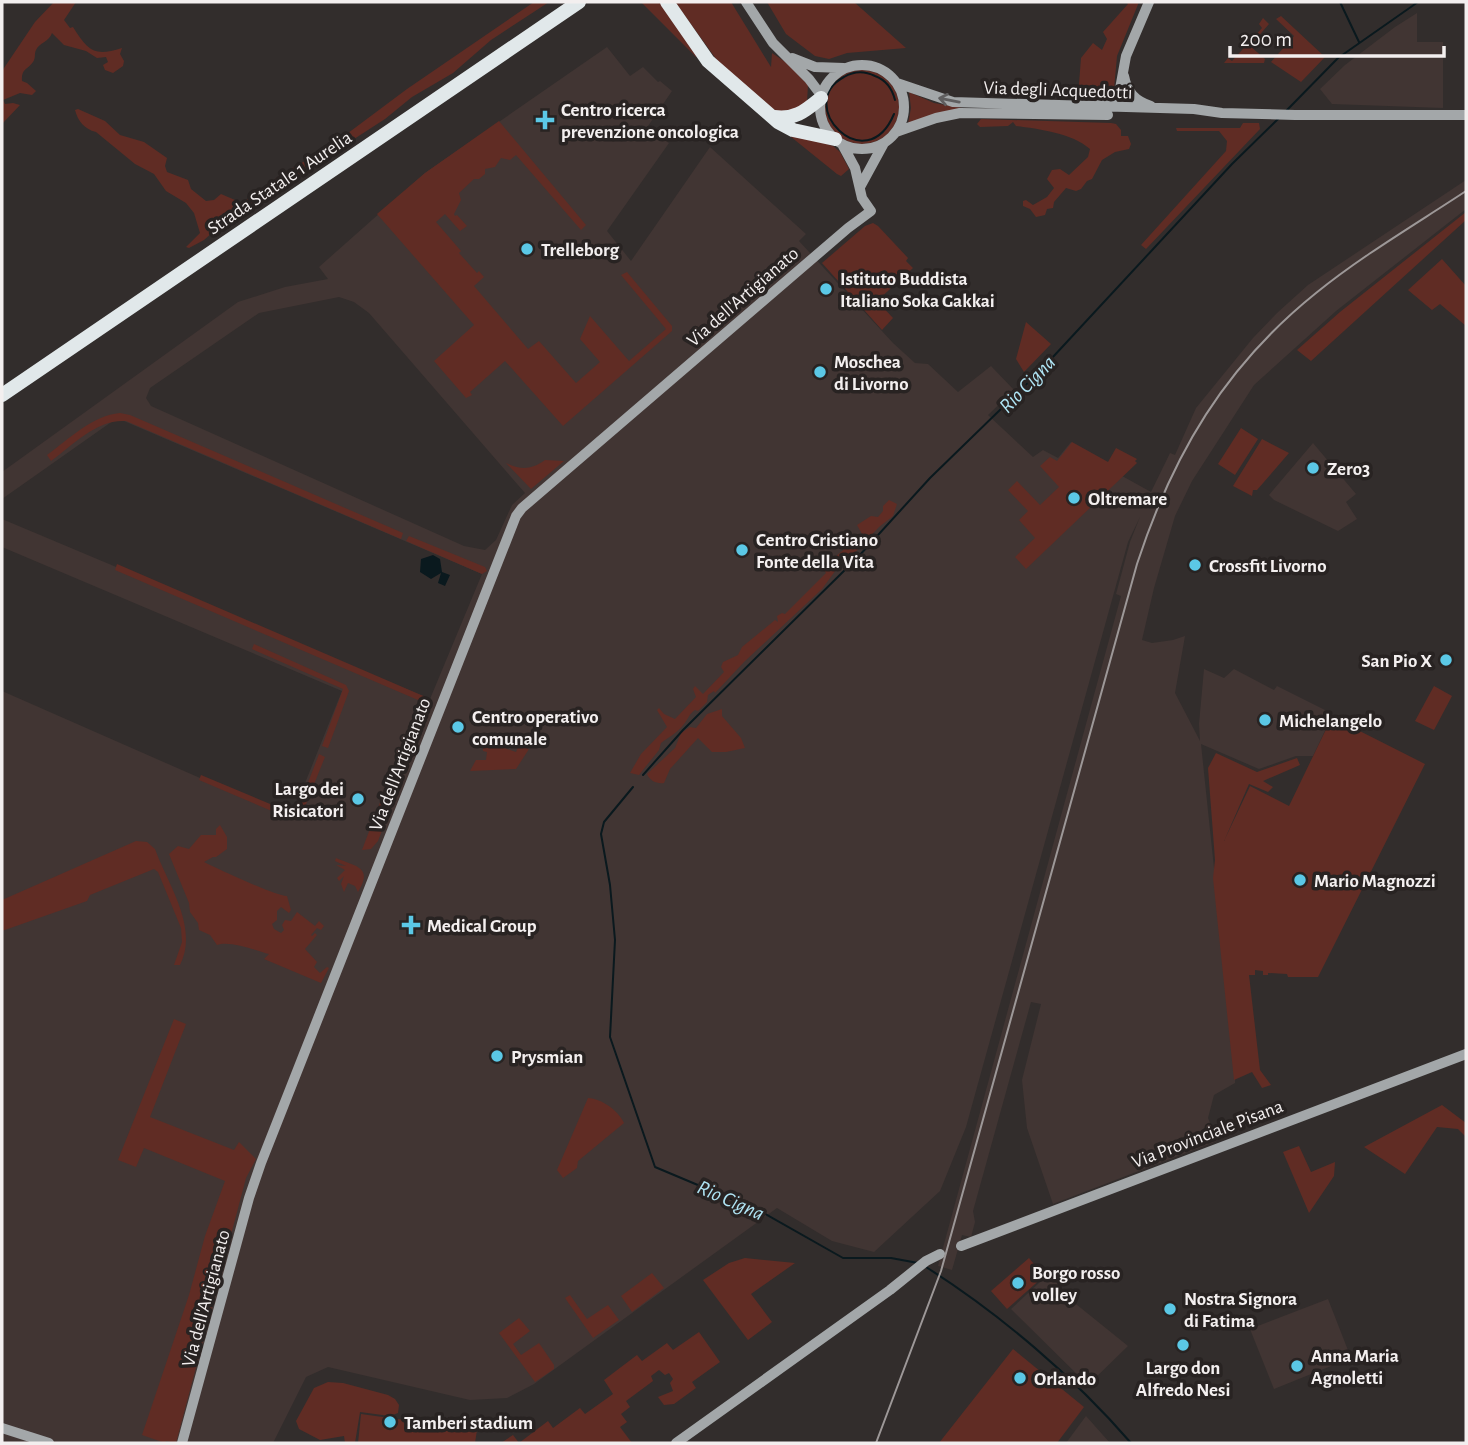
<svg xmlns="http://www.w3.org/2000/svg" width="1468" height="1445" font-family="'Alegreya Sans',sans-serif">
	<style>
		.built { fill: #413533; fill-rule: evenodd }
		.green { fill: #602c24 }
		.water { fill: #0a191e }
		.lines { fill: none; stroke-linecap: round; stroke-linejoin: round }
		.stream { stroke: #0a191e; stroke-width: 2 }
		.secondary { stroke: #a3a7a9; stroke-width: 10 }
		.highway { stroke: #e1e8ea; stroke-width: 14 }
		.rail { stroke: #9d9898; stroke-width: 2 }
		.oneway { stroke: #5f5e5f }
		.poi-dot { fill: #5bc8e6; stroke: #282322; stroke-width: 2.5 }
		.labels { text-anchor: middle; stroke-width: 7; stroke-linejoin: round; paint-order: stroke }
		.street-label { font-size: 19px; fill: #f3efef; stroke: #282322 }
		.poi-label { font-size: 19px; font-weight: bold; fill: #f3efef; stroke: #282322; text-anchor: start }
		.water-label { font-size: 21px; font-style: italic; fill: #b0e5f5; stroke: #282322 }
	</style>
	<rect width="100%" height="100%" fill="#322d2c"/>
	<!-- built -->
	<path class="built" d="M1417 13V42H1443V108L1332 104 1320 89 1345 65 1395 27Z
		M607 47 630 76 643 67 658 82 660 81 672 91 646 129 669 143 607 231 631 261 710 147 806 234 799 241 893 343 915 363 928 364 958 392 991 366 1014 390 988 415 1033 457 1043 450 1058 458 1071 442 1106 467 1151 492 1170 453 1175 455 1196 408 1253 338 1277 313 1308 285 1466 180V209L1336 311 1254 385 1192 481 1175 516 1154 588 1142 640 1152 643 1173 640 1185 636 1175 693 1200 741 1199 724 1204 669 1224 678 1234 669 1274 690 1277 686 1333 714 1313 756H1296L1259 769 1201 744 1235 1068V1083L1214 1095 1208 1118 1217 1141 1053 1204 1027 1128 1022 1080 1041 1004 1031 1002 973 1211 975 1222 971 1237 962 1235 952 1270 938 1266 1121 596 1116 594 1130 542 1140 517 1128 542 966 1127 940 1191 874 1252 832 1241 777 1208 534 1384 507 1398 470 1400 328 1367 306 1377 273 1443H2V691L291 818 342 691 2 547V519L430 699 482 574 117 418 2 499V472L238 302 285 287 328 279 319 267 425 173ZM339 297 354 302 369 313 525 493 512 505 496 540 485 550 464 546 151 406 146 398 150 388 259 313Z
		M1313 443 1356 494 1346 502 1357 519 1338 531 1274 500 1269 495Z
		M1053 1270 1061 1292 1128 1346 1088 1385 1011 1309Z
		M1328 1299 1351 1358 1274 1389 1250 1329Z
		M1086 1416 1110 1443H1066Z"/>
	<!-- green -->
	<path class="green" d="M54 2H76L64 20 70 28 73 27C88 51 94 57 122 48L120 54 124 61 123 66 113 73 105 70 103 65 108 62 106 57 97 58 86 51 64 45 52 33C49 42 40 42 36 50 34 54 36 58 33 62 27 70 21 69 22 81L27 83 36 91 32 95 20 93 3 100 5 104 13 103 20 105 2 124V71L35 22Z
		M534 2H549L491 40 453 73 412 97 385 119 272 192 252 209 230 223 217 218 213 232 204 240 189 248 186 247 200 233 194 213 186 203 166 191 154 174 135 164 96 132C84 129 78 121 75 110L78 109 105 121 120 135 144 142 167 158 165 166 167 172 188 180 191 189 206 201 214 200 221 194 242 203 282 174 328 148 407 89Z
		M641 2H663L698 55 696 57Z
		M675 2H731L771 67 772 53 787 63 808 85 807 102 802 108 777 112 770 108 719 63Z
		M767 2H854L906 48 847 53 829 59 815 56 786 34Z
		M1126 2H1139L1117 56 1114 89 1109 96 1098 100H1081L1079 84 1081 58 1093 43 1102 50 1107 39 1103 32 1128 4Z
		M1281 16 1325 57 1301 82 1271 62 1294 36 1276 19Z
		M1263 18 1269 24 1250 46 1265 59 1264 63H1224L1228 58 1232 61 1262 28 1259 24Z
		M825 107a37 37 0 1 1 74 0a37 37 0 1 1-74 0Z
		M909 92 934 103 968 109 908 124 911 108Z
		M981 119 1111 123 1116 124 1121 130V136H1128L1131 144 1129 149 1115 152 1102 160 1092 179 1087 181 1081 189 1076 191 1066 188 1054 202 1053 208 1047 209 1045 215 1036 217 1030 209 1023 206V201L1026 200 1033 205 1047 197 1054 188 1047 179 1052 170 1060 169 1069 175 1088 157 1090 149C1072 133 1039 129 1016 126L1013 122 1008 126 980 127 977 124Z
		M499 121 586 225 581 230 516 155 510 160 501 158 495 167 485 169V174L479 179H474L459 193 461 200 454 214 455 216 457 215 467 226 460 231 445 214 436 222 461 251 459 253 477 273 479 271 484 277 474 286 528 349 539 341 576 383 600 362 580 339 590 316 629 361 666 329 621 275 627 272 672 326V331L563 426 505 361 470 392 472 395 466 398 434 361 474 325 377 214 425 173Z
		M1243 123H1259L1260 129 1146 249 1141 245 1226 151 1227 141 1219 131H1177L1176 128H1240Z
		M780 128 833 146 840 152 849 169 841 176 837 174Z
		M1466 212V220L1311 361 1297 350 1340 312Z
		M873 223 878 226 908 258 906 261 913 268 877 301 893 318 882 330 822 263 865 226Z
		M1442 259 1466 286V326L1440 304 1432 310 1408 290Z
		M1026 322 1051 344 1024 372 1016 359Z
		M120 413 130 415 403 533 401 539 126 421C97 419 74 444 51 461L47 455C69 439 93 415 120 413Z
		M1241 428 1258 439 1235 475 1218 464Z
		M1262 439 1289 453 1257 490H1253L1252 496 1233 486Z
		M1072 442 1108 462 1116 448 1137 459 1135 461 1137 463 1026 569 1015 557 1035 538 1019 520 1028 511 1008 490 1017 481 1040 505 1059 487 1040 466 1050 457 1057 461Z
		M545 460 564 461 531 489 506 463C521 470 531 470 545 460Z
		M889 500 897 504 893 516 879 527 846 562 841 563 822 589 744 662 715 693 714 691 708 695 707 702 698 711 695 710C689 714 688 719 684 724 677 733 669 737 661 743L659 750 639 775 630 773 641 754 667 727 657 710 659 708 664 714 675 719 696 697 693 689 695 686 703 694 724 672 721 667 723 662 738 655 742 647 775 620 778 622 777 616 782 613 785 614 826 573 823 568C836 555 849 546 862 534L857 525 871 516 878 517 883 511V506Z
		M409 536 485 567 487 571 482 574 406 541Z
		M117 564 428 698 425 703 115 570Z
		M254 644 346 685 349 691 328 748 322 746 343 689 252 649Z
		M1434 686 1452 696 1434 730 1415 721Z
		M722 709V716L741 738 745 748 726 752H712L698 738 670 769 664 783C657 784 650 781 647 774L675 748 681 733 690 727 696 728 707 714Z
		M1332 717 1425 764 1318 977H1288L1287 974 1268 973V975H1263V971L1255 970V975H1249L1260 1070 1271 1085 1262 1088 1252 1072 1234 1080 1213 878 1215 860 1208 768 1216 753 1257 772 1297 758 1300 765 1263 781 1273 787 1268 792 1249 784 1224 841 1250 786 1289 806Z
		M483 741 516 752 519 745 529 749 516 769 470 771 476 760H486L487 752 483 751Z
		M319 754 325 757 302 814 293 820 199 780 201 775 294 814 299 806Z
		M392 782 400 784 378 841 371 849 362 850 387 784Z
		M220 825 227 837V849L216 857H213L204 862C216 868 278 897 287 896L291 910 289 913 281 907 277 911V920L272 924 274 929 281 933 284 930 282 925 285 920 291 921 297 912 315 926 319 921 324 926 321 930 317 928 311 935 312 936 315 933 317 935 305 949 317 962 314 967 320 973 327 967 329 968 321 983 264 959 269 954C255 950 229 940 217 945L210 935 199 930 198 923 190 912 189 903 169 854 178 846 189 849 201 835H216V829Z
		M136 841 147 842 155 849C168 885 199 927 180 965H174L182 942 181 928 158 872 154 869 90 895 87 901 2 931V900Z
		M336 858C357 867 373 867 358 892L355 886 348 883 344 892 341 884 344 876 339 881 337 878 345 870 336 865 346 866 335 861Z
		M174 1019 186 1024 150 1117 234 1150 239 1142 256 1159 246 1178 176 1443 166 1441 165 1443 142 1435 189 1295 205 1236 225 1181 144 1148 136 1167 118 1160Z
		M588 1098C602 1099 618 1110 624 1123L578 1161 577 1168 563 1178 557 1170Z
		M1442 1105 1466 1123V1137L1458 1129 1437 1127 1405 1174 1364 1147Z
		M1299 1146 1311 1172 1335 1162 1334 1176 1309 1213 1283 1152Z
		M745 1258 795 1263 751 1294 772 1322 748 1340 703 1280 729 1263Z
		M1029 1258 1044 1276 1007 1309 991 1291Z
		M652 1273 664 1288 632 1312 621 1296Z
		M570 1295 587 1319 608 1305 619 1320 593 1338 565 1298Z
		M519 1318 530 1331 513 1344 521 1355 539 1343 554 1365V1369L535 1382 499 1333Z
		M699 1332 720 1362 692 1382 696 1388 674 1404 664 1405 658 1397 673 1391 670 1383 673 1379 669 1373 665 1375 659 1370 651 1376 653 1381 626 1401 630 1407 621 1414 627 1422 620 1427 632 1443H501L513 1435 519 1443 548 1421 553 1428 580 1408 585 1414 613 1394 604 1380 637 1355 642 1361 667 1343 673 1350Z
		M1013 1349 1084 1407 1057 1443H939Z
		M328 1382 343 1383 388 1395 395 1399 399 1405 398 1413 390 1416 360 1412 355 1443H345L344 1436 320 1440 299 1429 296 1421 314 1388Z
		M361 1414 477 1430 475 1443H358Z"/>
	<!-- water -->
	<path class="water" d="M433 555 440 559 442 572 450 575 445 586 438 583 441 573 431 579 420 572 421 559Z"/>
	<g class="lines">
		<!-- stream -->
		<path class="stream" d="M1340 2 1359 42
			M1287 110 1338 58 1418 2
			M894 114C866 181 793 104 844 77 854 71 865 71 875 76 886 80 892 88 895 100
			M643 775 683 730 858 557 930 478 1039 372 1232 164 1278 119
			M633 787 604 822 601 834 610 885 615 940 610 1037 655 1167 762 1212 843 1258H891L918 1263
			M926 1267C1000 1314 1074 1377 1131 1443"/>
		<!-- secondary -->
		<path class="secondary" d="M746 2 773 43 809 79 821 95
			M792 58 815 67 844 68
			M820 107a42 42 0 1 1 84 0a42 42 0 1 1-84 0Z
			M1124 76C1127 92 1135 101 1151 106
			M897 83 953 102 1194 109 1222 113 1295 115H1466
			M1099 105 1111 101 1120 89 1126 56 1149 2
			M896 132 936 118 960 113 1108 115
			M860 187 884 143
			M961 1246 1466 1054
			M2 1428 49 1443
			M182 1443 249 1198 261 1163 516 516 522 508 848 228 871 211 862 198 855 168 842 144
			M676 1443 890 1290 926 1261 940 1254"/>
		<!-- highway -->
		<path class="highway" d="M667 2 708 61 778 122 793 130 835 139
			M774 117C795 120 805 111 821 98
			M2 395 579 2"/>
		<!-- rail -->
		<path class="rail" d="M876 1443 941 1271 1137 564C1173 454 1225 366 1316 293 1363 255 1416 224 1466 191"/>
	</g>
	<!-- one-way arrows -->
	<defs><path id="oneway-shaft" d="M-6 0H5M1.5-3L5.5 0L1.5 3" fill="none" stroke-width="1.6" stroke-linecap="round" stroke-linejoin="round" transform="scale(1.75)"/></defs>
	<use class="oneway" href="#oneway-shaft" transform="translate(949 100) rotate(-169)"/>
	<!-- markers -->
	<g class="poi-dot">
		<path d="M541.5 109.5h7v7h7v7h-7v7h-7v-7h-7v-7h7z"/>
		<circle cx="527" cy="249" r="7"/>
		<circle cx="826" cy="289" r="7"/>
		<circle cx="820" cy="372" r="7"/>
		<circle cx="1313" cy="468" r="7"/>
		<circle cx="1074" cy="498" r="7"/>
		<circle cx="742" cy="550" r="7"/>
		<circle cx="1195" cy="565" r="7"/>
		<circle cx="1446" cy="660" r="7"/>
		<circle cx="1265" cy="720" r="7"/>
		<circle cx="458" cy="727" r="7"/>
		<circle cx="358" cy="799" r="7"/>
		<circle cx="1300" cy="880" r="7"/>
		<path d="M407.5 914.5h7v7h7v7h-7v7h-7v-7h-7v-7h7z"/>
		<circle cx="497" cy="1056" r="7"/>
		<circle cx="1018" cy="1283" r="7"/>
		<circle cx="1170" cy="1309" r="7"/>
		<circle cx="1183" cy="1345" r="7"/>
		<circle cx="1297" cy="1366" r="7"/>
		<circle cx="1020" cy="1378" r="7"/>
		<circle cx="390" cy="1422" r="7"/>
	</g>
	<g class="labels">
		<!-- street labels -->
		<g class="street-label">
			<text transform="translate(1058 89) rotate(2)" y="7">Via degli Acquedotti</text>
			<text transform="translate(279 182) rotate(-34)" y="7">Strada Statale 1 Aurelia</text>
			<text transform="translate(742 296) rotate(-41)" y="7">Via dell'Artigianato</text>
			<text transform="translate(399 764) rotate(-69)" y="7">Via dell'Artigianato</text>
			<text transform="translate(1207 1133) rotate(-21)" y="7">Via Provinciale Pisana</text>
			<text transform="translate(205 1298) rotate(-75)" y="7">Via dell'Artigianato</text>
		</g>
		<!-- poi labels -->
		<g class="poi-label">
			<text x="561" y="116">Centro ricerca<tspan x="561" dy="22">prevenzione oncologica</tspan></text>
			<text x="541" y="256">Trelleborg</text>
			<text x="840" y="285">Istituto Buddista<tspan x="840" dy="22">Italiano Soka Gakkai</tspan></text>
			<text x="834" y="368">Moschea<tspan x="834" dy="22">di Livorno</tspan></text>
			<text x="1327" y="475">Zero3</text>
			<text x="1088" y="505">Oltremare</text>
			<text x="756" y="546">Centro Cristiano<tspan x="756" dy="22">Fonte della Vita</tspan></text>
			<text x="1209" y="572">Crossfit Livorno</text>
			<text x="1432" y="667" text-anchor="end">San Pio X</text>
			<text x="472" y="723">Centro operativo<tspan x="472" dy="22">comunale</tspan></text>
			<text x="1279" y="727">Michelangelo</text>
			<text x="344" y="795" text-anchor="end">Largo dei<tspan x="344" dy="22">Risicatori</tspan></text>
			<text x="1314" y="887">Mario Magnozzi</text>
			<text x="427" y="932">Medical Group</text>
			<text x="511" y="1063">Prysmian</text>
			<text x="1032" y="1279">Borgo rosso<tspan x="1032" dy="22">volley</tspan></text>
			<text x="1184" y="1305">Nostra Signora<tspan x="1184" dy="22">di Fatima</tspan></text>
			<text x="1311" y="1362">Anna Maria<tspan x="1311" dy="22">Agnoletti</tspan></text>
			<text x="1183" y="1374" text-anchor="middle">Largo don<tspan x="1183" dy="22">Alfredo Nesi</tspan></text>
			<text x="1034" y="1385">Orlando</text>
			<text x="404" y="1429">Tamberi stadium</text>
		</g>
		<!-- water labels -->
		<g class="water-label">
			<text transform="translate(1027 384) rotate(-46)" y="7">Rio Cigna</text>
			<text transform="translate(731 1200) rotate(24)" y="7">Rio Cigna</text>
		</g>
	</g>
	<!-- border -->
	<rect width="1468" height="1445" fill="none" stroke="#f3efef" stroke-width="7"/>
	<!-- scale -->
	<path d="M1230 46v10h214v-10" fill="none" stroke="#f3efef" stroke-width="3.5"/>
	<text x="1240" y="46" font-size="21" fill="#f3efef" stroke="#282322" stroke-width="5" paint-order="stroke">200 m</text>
</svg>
